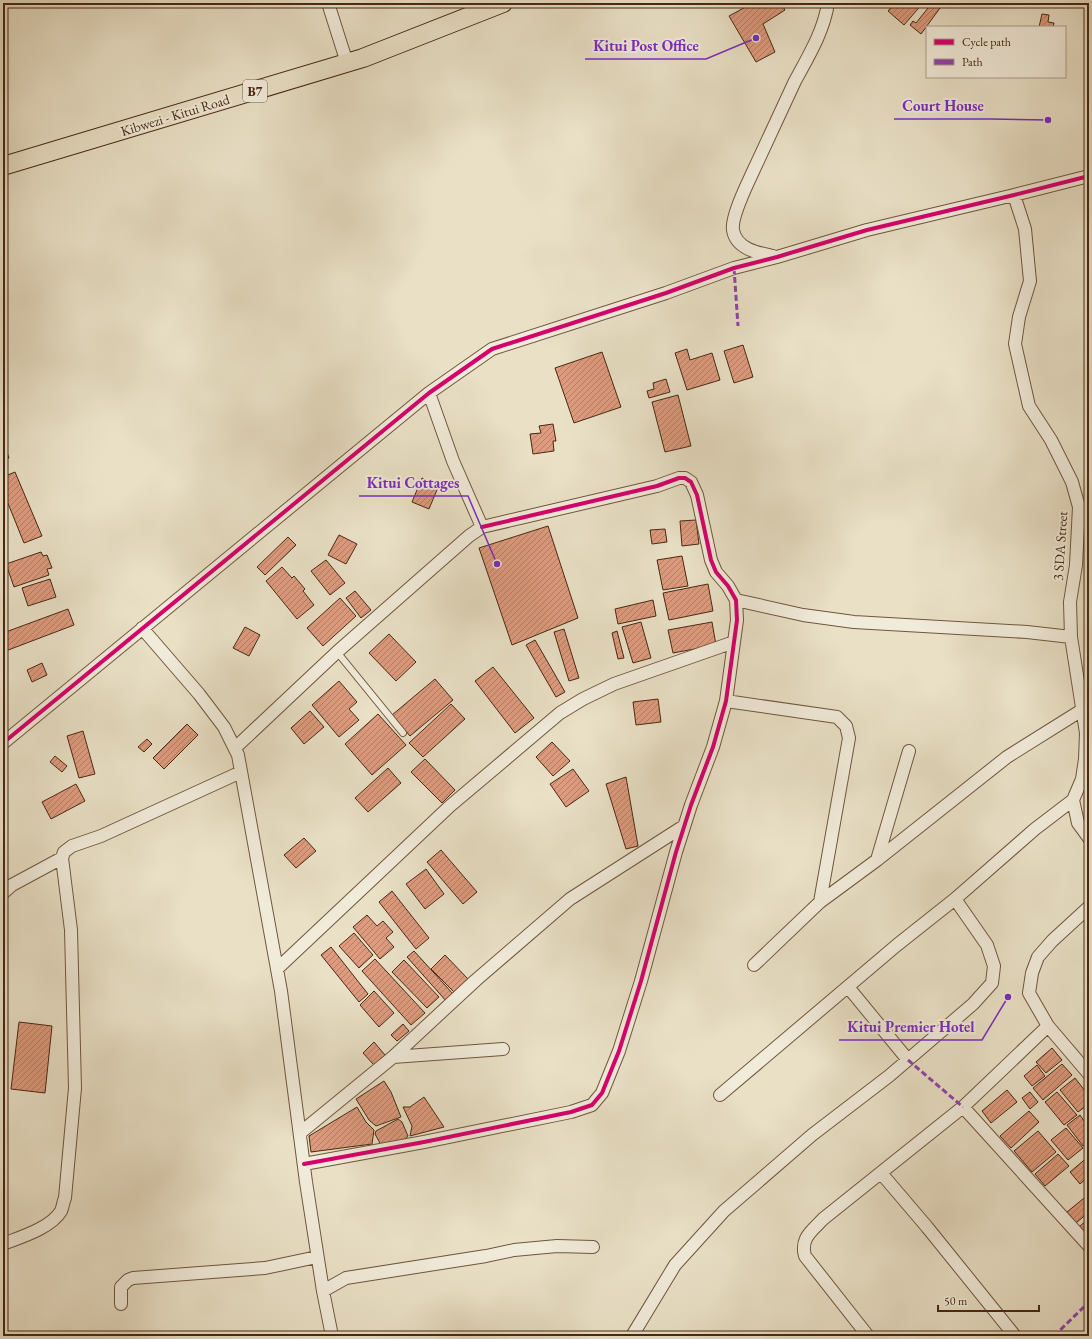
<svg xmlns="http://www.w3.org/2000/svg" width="1092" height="1339" font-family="'EB Garamond',serif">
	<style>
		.building { fill: url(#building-hatch); stroke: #482812 }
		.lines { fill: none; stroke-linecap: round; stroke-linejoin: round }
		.lane-casing { stroke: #70563f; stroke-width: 8 }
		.street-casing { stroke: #70563f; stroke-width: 14 }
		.primary-casing { stroke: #482812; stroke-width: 20 }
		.lane { stroke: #f1ebda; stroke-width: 6 }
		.street { stroke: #f1ebda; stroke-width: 12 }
		.primary { stroke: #e9e0c6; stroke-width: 18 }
		.quiet { stroke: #8e44ad; stroke-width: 3; stroke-dasharray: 6 3; stroke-linecap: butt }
		.cycleway-casing { stroke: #f1ebda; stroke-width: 6 }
		.cycleway { stroke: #d6006c; stroke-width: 4 }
		.labels { text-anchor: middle; stroke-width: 4; stroke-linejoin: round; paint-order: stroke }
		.shield { fill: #f1ebda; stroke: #7b624e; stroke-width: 1 }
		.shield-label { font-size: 13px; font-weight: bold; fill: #482812 }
		.street-label { font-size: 14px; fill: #482812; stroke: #f1ebda }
		.leader { fill: none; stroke: #7b2cbf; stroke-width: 1.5 }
		.callout-dot { fill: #7b2cbf; stroke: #f1ebda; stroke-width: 1.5 }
		.callout-label { font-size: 15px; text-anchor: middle; font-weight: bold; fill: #7b2cbf; stroke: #f1ebda; stroke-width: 4; stroke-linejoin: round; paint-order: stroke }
	</style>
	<defs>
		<pattern id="building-hatch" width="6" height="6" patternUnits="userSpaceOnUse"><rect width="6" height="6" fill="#de9b7e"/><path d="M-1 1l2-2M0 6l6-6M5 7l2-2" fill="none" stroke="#b67e66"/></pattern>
	</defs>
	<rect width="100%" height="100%" fill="#e9e0c6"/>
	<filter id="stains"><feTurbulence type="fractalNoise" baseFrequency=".005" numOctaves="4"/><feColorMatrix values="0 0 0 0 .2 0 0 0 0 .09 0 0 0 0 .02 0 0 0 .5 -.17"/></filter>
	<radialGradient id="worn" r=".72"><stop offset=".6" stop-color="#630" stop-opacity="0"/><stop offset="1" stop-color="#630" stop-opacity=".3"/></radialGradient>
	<!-- building -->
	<path class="building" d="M753 3H781L785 10 763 24 775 52 756 62 729 16Z
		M895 3H923L904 25 888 11Z
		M926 3H941L943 4 921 34 910 25 913 21 916 23 928 8Z
		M1042 14 1049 15 1048 22 1054 23 1053 27H1039Z
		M743 345 753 377 734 383 724 351Z
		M687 349 690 360 712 353 720 380 687 390 675 353Z
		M602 352 621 407 574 423 555 368Z
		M666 379 670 392 649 398 647 391 654 389 653 383Z
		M678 395 691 446 665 452 652 402Z
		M553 424 556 441H553L554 451 533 454 530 434 541 433 539 426Z
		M3 441 9 458 3 460Z
		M15 472 42 536 24 543 3 491V477Z
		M422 478 439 485 429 509 412 502Z
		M696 520 699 544 682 546 680 521Z
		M548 526 578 618 512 645 479 548Z
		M665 529 667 542 652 544 650 530Z
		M339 535 357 544 346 564 328 555Z
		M288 537 296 545 265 575 257 567Z
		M41 552 43 556 47 555 52 568 47 569 49 575 14 587 6 564Z
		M682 556 688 586 663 590 657 560Z
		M326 560 345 583 330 595 311 571Z
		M282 567 292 578 294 576 305 589 303 591 314 605 297 619 266 581Z
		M50 579 56 597 28 606 22 588Z
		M708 584 713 611 669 620 663 593Z
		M355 591 371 610 361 618 346 598Z
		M340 598 356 616 323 646 307 628Z
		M653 600 656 616 618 624 615 609Z
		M68 609 74 625 3 652V633Z
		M641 622 651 658 633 663 622 627Z
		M712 622 716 645 673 653 668 630Z
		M245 627 260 635 249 656 233 648Z
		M564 629 579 678 569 681 554 632Z
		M617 631 624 658 618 659 612 633Z
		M389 634 416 662 396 681 369 653Z
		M535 640 565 692 556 697 526 645Z
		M42 663 47 675 32 682 27 670Z
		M493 667 534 718 515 733 475 681Z
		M435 679 453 700 410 736 392 715Z
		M339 681 357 702 349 709 359 720 339 737 312 705Z
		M658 699 661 722 636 725 633 702Z
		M451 704 465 719 423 757 409 743Z
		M310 711 324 727 304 744 291 728Z
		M378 714 406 745 372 775 345 744Z
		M187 724 198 735 164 769 153 758Z
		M83 731 95 774 79 778 67 736Z
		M147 739 152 744 144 752 138 747Z
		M552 742 570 761 553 776 536 757Z
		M55 756 67 766 62 772 50 762Z
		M425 759 455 790 442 803 411 772Z
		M388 768 401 783 368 812 355 798Z
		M573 769 589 791 566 807 550 784Z
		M626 777 638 846 626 849 606 784Z
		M76 784 85 801 51 819 42 802Z
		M304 838 316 851 296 868 284 855Z
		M441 850 477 892 463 904 427 862Z
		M426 869 444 894 425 909 406 884Z
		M392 891 429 938 416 949 379 902Z
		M367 915 377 926 383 921 393 932 386 938 394 947 380 959 353 927Z
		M354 933 373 955 359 968 339 946Z
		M331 947 368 994 359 1002 321 955Z
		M414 951 454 995 447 1002 407 957Z
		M445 955 469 980 455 993 431 969Z
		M375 959 425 1013 411 1025 362 971Z
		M404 960 439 997 427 1008 392 972Z
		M374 991 394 1013 379 1027 360 1005Z
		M19 1022 52 1026 45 1093 11 1089Z
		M403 1024 409 1031 397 1041 391 1035Z
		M374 1042 385 1055 374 1065 363 1053Z
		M1052 1048 1062 1060 1046 1073 1036 1062Z
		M1062 1064 1072 1075 1043 1100 1033 1088Z
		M1037 1065 1045 1076 1032 1086 1024 1076Z
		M1075 1078 1089 1096V1104L1078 1112 1060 1090Z
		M384 1081 391 1092 401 1117 376 1126 369 1120 356 1099Z
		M1007 1090 1017 1102 991 1123 982 1111Z
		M1030 1092 1038 1102 1030 1109 1022 1098Z
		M1057 1092 1077 1115 1064 1125 1045 1102Z
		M424 1097 444 1127 410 1136 412 1126 403 1107H410Z
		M357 1107 366 1122 374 1130 372 1144 311 1152 309 1136Z
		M1029 1111 1039 1122 1011 1148 1000 1136Z
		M1080 1115 1089 1128V1141L1083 1146 1067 1125Z
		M398 1119 402 1122 408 1136 403 1142 381 1145 375 1134 376 1131Z
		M1066 1128 1083 1148 1068 1160 1051 1140Z
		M1038 1131 1056 1152 1032 1172 1014 1151Z
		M1058 1154 1069 1166 1045 1186 1035 1174Z
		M1089 1156V1176L1080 1184 1070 1172Z
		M1089 1194V1212L1076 1223 1067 1212Z
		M1089 1218V1238L1079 1227Z"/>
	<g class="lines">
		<!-- lane casing -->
		<g class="lane-casing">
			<path id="lane" d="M337 652 403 733"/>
		</g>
		<!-- street casing -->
		<g class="street-casing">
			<path id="street" d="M328 3 347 63
				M1014 195 1025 229 1030 281 1019 317 1015 344 1029 406 1051 440 1072 482 1079 507 1076 565 1070 602 1071 637 1086 733 1085 759 1082 779 1073 800 1078 823 1089 838
				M773 256C758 253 736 249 733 230 731 218 745 189 750 178 765 146 780 113 795 81 808 57 824 31 828 3
				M736 600 803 615 854 622 1027 632 1071 637
				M142 628 199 694 224 727 238 755 281 991 306 1182 323 1291 332 1336
				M726 701 837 717 846 726 849 738 820 902
				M3 743 429 393 492 349 666 293 734 268 777 257 867 230 1014 195 1089 176
				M235 748 337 652 469 536 482 527 453 461 429 393
				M877 860 909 751
				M3 893 12 885 62 858
				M1089 907 1052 941 1038 957 1032 973 1029 993 1048 1026 1089 1074
				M754 965 820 902 877 860 1007 757 1082 710
				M277 969 450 806 560 713 583 699 614 684 734 642
				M848 987 908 1060
				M393 1057 503 1049
				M720 1095 897 945 955 899 1035 829 1073 800
				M963 1107 1089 1246
				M300 1133 393 1057 476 980 570 899 684 826
				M304 1164 424 1142 571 1112 592 1105 602 1093 619 1051 641 981 676 852 691 805 713 747 726 701 737 620 736 600 728 586 716 572 711 560 697 495 691 482 685 478H679L657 486 482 527
				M881 1173 927 1227 1015 1336
				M3 1244C21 1237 51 1228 61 1211 63 1207 63 1202 65 1198L75 1088 71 930 62 858 64 852 72 846 101 836 241 772
				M323 1291 346 1278 486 1256 514 1250 557 1246 593 1247
				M121 1304V1287L128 1280 133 1278 265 1268 317 1257
				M632 1336 675 1265 724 1211 812 1135 889 1076 973 1004 992 983 994 966 987 945 955 899
				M868 1336 805 1256C800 1238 812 1231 823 1219L963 1107 1048 1026"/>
		</g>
		<!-- primary casing -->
		<g class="primary-casing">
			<path id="primary" d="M3 166 363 58 503 3"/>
		</g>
		<!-- lane -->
		<use href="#lane" class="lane"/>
		<!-- street -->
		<use href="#street" class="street"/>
		<!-- primary -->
		<use href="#primary" class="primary"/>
		<!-- quiet -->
		<path class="quiet" d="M734 268 738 326
			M908 1060 963 1107
			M1054 1336 1089 1302"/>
		<!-- cycleway casing -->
		<g class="cycleway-casing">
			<path id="cycleway" d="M3 743 429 393 492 349 666 293 734 268 777 257 867 230 1014 195 1089 176
				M304 1164 424 1142 571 1112 592 1105 602 1093 619 1051 641 981 676 852 691 805 713 747 726 701 737 620 736 600 728 586 716 572 711 560 697 495 691 482 685 478H679L657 486 482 527"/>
		</g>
		<!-- cycleway -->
		<use href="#cycleway" class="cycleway"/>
	</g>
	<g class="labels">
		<!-- shield labels -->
		<rect class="shield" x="243" y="80" width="24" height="22" rx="3"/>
		<g class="shield-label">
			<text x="255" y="96">B7</text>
		</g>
		<!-- street labels -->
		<g class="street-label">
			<text transform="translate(175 115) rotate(-17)" y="5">Kibwezi - Kitui Road</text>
			<text transform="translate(1060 546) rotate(-86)" y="5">3 SDA Street</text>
		</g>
	</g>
	<!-- callouts -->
	<path class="leader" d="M756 38L706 59H585M1048 120L991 119H894M497 564L468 496H359M1008 997L982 1040H839"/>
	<g class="callout-dot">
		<circle cx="756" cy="38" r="4"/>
		<circle cx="1048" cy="120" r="4"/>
		<circle cx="497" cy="564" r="4"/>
		<circle cx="1008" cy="997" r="4"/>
	</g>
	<g class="callout-label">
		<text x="646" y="51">Kitui Post Office</text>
		<text x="943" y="111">Court House</text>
		<text x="413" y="488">Kitui Cottages</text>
		<text x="911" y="1032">Kitui Premier Hotel</text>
	</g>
	<!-- margin -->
	<rect width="1092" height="1339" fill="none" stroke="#e9e0c6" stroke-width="16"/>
	<rect x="4" y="4" width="1084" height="1331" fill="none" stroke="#482812" stroke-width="2"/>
	<rect x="8" y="8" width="1076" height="1323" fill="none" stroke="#482812"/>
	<!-- legend -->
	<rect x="926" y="26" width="140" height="52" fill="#f1ebda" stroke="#ad9d8a"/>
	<rect x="934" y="39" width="20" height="6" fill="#d6006c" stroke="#ad9d8a"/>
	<text x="962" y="46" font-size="12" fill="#482812">Cycle path</text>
	<rect x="934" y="59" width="20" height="6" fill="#8e44ad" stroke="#ad9d8a"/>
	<text x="962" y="66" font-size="12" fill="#482812">Path</text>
	<!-- scale -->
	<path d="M938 1305v6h101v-6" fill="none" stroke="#482812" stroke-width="2"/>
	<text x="944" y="1305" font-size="12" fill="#482812" stroke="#f1ebda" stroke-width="3" paint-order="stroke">50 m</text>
	<rect width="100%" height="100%" filter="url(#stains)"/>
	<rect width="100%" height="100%" fill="url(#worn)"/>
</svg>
